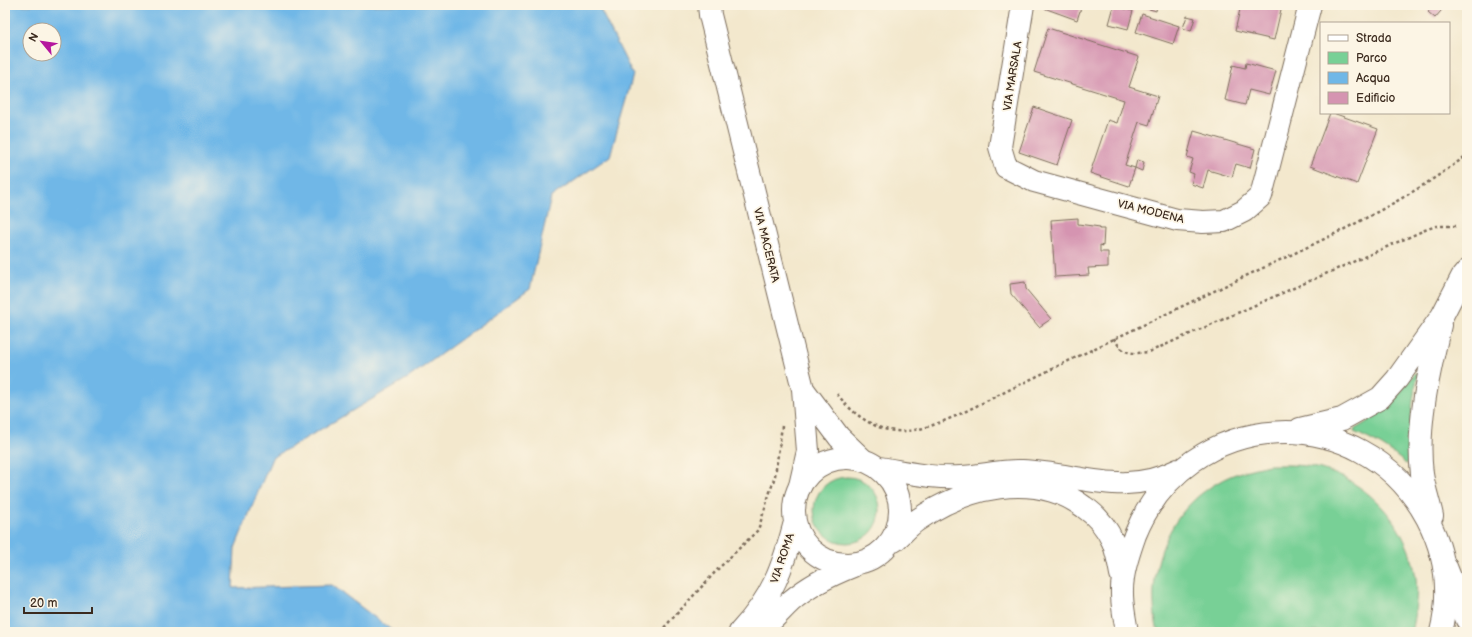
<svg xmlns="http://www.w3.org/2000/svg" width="1472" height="637" font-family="'Balsamiq Sans',sans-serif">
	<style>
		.green { fill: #78d096; stroke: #5a7d5a }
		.water { fill: #70b7e7; stroke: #567082; fill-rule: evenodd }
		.building { fill: #d594b1 }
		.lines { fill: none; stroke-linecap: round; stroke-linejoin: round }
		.minor-casing { stroke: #7b6c5b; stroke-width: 24 }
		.major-casing { stroke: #7b6c5b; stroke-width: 24 }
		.path { stroke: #7b6c5b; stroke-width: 2.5; stroke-dasharray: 3 3; stroke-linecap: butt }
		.minor { stroke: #fff; stroke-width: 22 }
		.major { stroke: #fff; stroke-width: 22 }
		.labels { text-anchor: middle; stroke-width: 3.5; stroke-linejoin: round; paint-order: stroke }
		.street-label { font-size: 11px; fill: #3b2a1e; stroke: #fcf5e5 }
	</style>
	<rect width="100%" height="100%" fill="#fcf5e5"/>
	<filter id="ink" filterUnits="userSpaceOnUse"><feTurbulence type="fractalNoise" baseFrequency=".025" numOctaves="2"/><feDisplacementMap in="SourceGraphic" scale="8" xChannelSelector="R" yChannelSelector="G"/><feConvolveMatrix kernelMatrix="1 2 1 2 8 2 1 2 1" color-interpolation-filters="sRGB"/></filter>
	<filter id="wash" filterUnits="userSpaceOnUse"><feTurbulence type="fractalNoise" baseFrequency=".012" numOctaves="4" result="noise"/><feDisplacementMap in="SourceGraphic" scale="16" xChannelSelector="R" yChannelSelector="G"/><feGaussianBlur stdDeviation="0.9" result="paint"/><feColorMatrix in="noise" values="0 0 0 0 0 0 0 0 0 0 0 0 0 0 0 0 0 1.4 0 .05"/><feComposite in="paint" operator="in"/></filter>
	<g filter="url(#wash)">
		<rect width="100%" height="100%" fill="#f3e8cd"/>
		<!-- green -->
		<path class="green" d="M1415 373 1418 374C1411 406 1409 428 1411 461L1406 464C1389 449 1375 441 1354 432L1355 429C1383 414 1397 398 1415 373Z
			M1269 465C1289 465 1308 464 1327 471 1373 486 1409 529 1416 578 1418 596 1415 614 1411 632H1158C1144 575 1165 513 1217 483 1233 473 1251 469 1269 465Z
			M814 510a33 33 0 1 1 66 0a33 33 0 1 1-66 0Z"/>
		<!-- water -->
		<path class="water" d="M5 5H598L633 75 610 156 551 197 530 289 408 378 272 458 235 548 233 588 332 585 394 632H5ZM30 30H54V54H30Z"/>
		<g id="blocks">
			<!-- building -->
			<path class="building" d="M1045 5H1082L1077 20 1044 8Z
				M1136 5H1157L1156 11Z
				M1241 5H1282L1274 40 1235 31Z
				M1433 5H1446L1435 18 1428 12Z
				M1114 6 1133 11 1128 29 1109 24Z
				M1142 14 1179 26 1173 44 1136 32Z
				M1187 16 1195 18 1191 31 1183 28Z
				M1048 28 1139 57 1129 87 1158 96 1149 125 1139 122 1125 165 1135 168 1137 160 1144 162 1142 171 1135 168 1129 186 1090 173 1108 120 1117 123 1124 100 1034 72Z
				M1246 63 1276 71 1269 95 1249 90 1245 105 1225 100 1233 65 1245 68Z
				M1034 107 1072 120 1057 165 1019 152Z
				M1330 113H1333L1378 129 1357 184 1310 166Z
				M1194 131 1255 149 1250 168 1236 164 1232 177 1208 170 1203 188 1191 184 1194 174 1189 172 1193 159 1187 157Z
				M1078 218V224L1100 227 1099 229H1104L1103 246 1100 245V252H1108V267L1088 268 1089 275 1055 277 1051 220Z
				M1025 282 1026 289 1051 319 1039 327 1011 294 1010 284Z"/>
		</g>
	</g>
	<g filter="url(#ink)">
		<use href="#blocks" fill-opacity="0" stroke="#7b6c5b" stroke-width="1"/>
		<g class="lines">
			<!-- minor casing -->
			<g class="minor-casing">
				<path id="minor" d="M709 5 710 15 803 389 808 451 800 486
					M1023 5 1000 147 1006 167 1034 181 1177 220 1203 222 1224 221 1244 211 1261 196 1310 5
					M803 389 839 437 863 460
					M1446 567 1467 620"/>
			</g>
			<!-- major casing -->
			<g class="major-casing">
				<path id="major" d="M1300 429 1342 419 1380 398 1397 379 1442 316 1462 277 1467 271
					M794 511a53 53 0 1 1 106 0a53 53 0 1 1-106 0Z
					M879 468C906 472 934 479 961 477 981 476 1002 470 1022 471 1078 473 1122 498 1178 470
					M1432 516C1429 502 1424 488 1422 474 1416 426 1429 372 1440 325
					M894 541C901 535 908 527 916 521 964 487 1034 470 1084 507 1096 515 1107 528 1113 542 1117 552 1119 563 1121 574
					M740 632C773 597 783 567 795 522
					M756 632C770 625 780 611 791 601 810 585 830 575 853 566
					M1127 632C1124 614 1120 596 1123 578 1125 563 1130 549 1135 535 1187 406 1361 396 1427 518 1446 554 1451 593 1441 632"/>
			</g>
			<!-- path -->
			<path class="path" d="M1114 338C1123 355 1131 354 1149 352L1425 230 1436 226H1459
				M837 394C842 400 848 407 854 412 890 442 919 432 958 415 1049 370 1141 326 1233 282 1313 244 1396 209 1467 155
				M660 632 718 569 758 530 775 476 782 426"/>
			<!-- minor -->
			<use href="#minor" class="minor"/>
			<!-- major -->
			<use href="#major" class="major"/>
		</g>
	</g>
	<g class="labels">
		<!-- street labels -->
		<g class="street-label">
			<text transform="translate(1012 76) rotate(-81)" y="4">VIA MARSALA</text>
			<text transform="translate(1151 211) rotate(14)" y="4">VIA MODENA</text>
			<text transform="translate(767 245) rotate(76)" y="4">VIA MACERATA</text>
			<text transform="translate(782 558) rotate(-71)" y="4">VIA ROMA</text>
		</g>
	</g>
	<!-- margin -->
	<rect width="1472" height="637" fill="none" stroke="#fcf5e5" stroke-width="20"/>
	<!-- legend -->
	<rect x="1320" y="22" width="130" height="92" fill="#fcf5e5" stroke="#afa495"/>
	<rect x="1328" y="35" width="20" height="6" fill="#ffffff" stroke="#afa495"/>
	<text x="1356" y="42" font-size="12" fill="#3b2a1e">Strada</text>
	<rect x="1328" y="52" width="20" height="12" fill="#78d096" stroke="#afa495"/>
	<text x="1356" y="62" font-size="12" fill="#3b2a1e">Parco</text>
	<rect x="1328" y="72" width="20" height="12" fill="#70b7e7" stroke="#afa495"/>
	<text x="1356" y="82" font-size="12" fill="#3b2a1e">Acqua</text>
	<rect x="1328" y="92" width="20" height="12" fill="#d594b1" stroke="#afa495"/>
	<text x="1356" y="102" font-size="12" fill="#3b2a1e">Edificio</text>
	<!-- north arrow -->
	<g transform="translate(42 42) rotate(299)"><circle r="19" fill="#fcf5e5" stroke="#afa495"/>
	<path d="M0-3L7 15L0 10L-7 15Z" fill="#b5179e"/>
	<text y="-6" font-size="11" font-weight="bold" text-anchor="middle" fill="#3b2a1e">N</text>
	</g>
	<!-- scale -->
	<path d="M24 607v6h68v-6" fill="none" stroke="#3b2a1e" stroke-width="2"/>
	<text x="30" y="607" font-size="12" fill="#3b2a1e" stroke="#fcf5e5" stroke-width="3" paint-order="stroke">20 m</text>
</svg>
